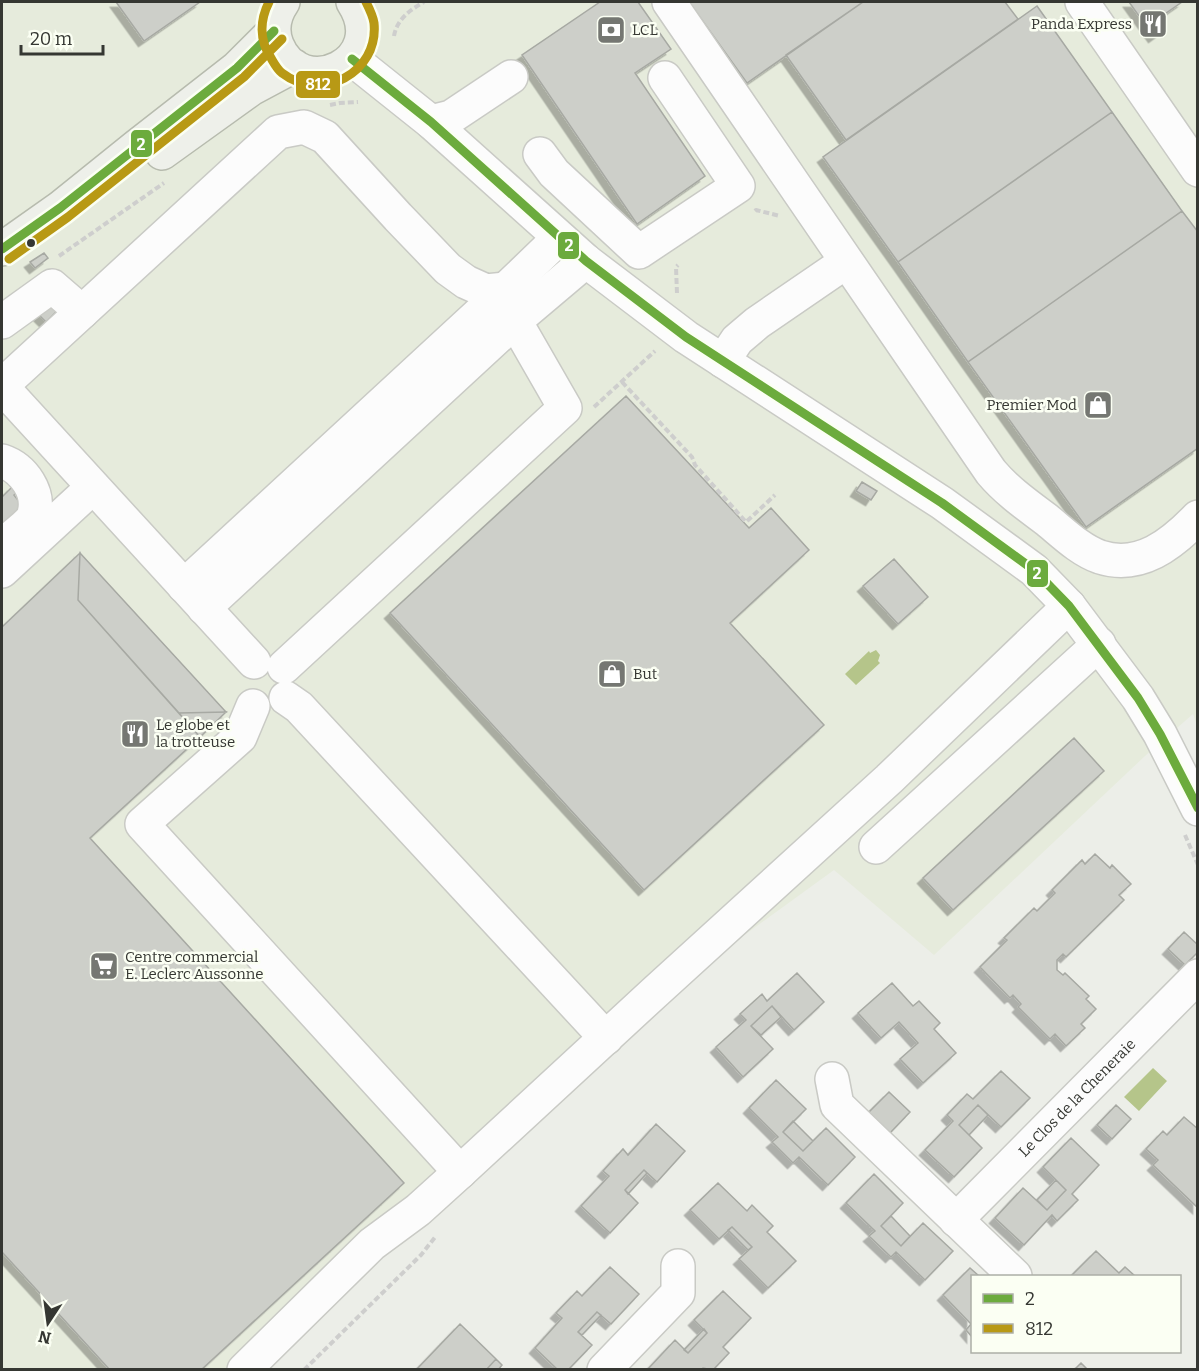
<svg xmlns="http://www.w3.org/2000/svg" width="1199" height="1371" font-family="Bitter,serif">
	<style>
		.built { fill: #e6ebdc }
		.water { fill: #b5c58a }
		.building { fill: #cdcfc9; stroke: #a7a9a3; stroke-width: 1.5; filter: url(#shadow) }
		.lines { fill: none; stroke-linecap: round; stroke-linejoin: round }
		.minor-casing { stroke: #c9cac5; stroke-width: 36 }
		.major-casing { stroke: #b7bbae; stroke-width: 36 }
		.path { stroke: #cececd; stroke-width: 4; stroke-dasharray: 6 3; stroke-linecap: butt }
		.minor { stroke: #fcfcfc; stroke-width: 33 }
		.major { stroke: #eef0ea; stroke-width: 33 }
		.bus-1-casing { stroke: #fbfff3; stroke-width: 14 }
		.bus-2-casing { stroke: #fbfff3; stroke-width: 14 }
		.bus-1 { stroke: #6cab3d; stroke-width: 9 }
		.bus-2 { stroke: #b89915; stroke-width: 9 }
		.bus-dot { fill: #353732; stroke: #fbfff3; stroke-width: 2 }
		.labels { text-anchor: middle; stroke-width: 5; stroke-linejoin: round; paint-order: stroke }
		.poi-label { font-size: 15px; fill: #353732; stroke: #fbfff3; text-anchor: start }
		.street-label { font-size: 15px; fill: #353732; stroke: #fbfff3 }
		.line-badge { stroke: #fbfff3; stroke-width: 2 }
		.badge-label { font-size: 16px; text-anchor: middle; font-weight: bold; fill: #fff }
	</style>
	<defs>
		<filter id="shadow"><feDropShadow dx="-5.5" dy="5.5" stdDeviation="0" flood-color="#0004"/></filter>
	</defs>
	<rect width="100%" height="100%" fill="#eceee8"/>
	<!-- built -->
	<path class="built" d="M2 2H1197V725L1193 714 1145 756 934 955 834 870 684 979 255 1369 2 1370Z"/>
	<!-- water -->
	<path class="water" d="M876 650 880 655 878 661 880 663 856 685 845 674 869 651 870 653Z
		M1153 1068 1167 1081 1139 1111 1124 1097Z"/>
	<!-- building -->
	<path class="building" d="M116 2H200L144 41Z
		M600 2H638L671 49 635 73 705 176 637 224 522 55Z
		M689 2H863L747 83Z
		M863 2H1005L1018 19 846 140 786 55Z
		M1129 2H1182L1159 18 1165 29 1154 37Z
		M1037 6 1112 112 898 262 823 157Z
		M1112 112 1182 211 968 362 898 262Z
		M1182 211 1198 232V448L1086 527 968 362Z
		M44 253 48 258 35 268 30 262Z
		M51 304 57 311 46 322 39 315Z
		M626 396 749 528 771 508 809 550 730 623 824 725 644 890 390 613Z
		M862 482 877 491 871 500 856 491Z
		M13 486 18 491 14 495 24 508 2 531V497Z
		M80 553 78 600 200 737 90 838 404 1183 201 1370H110L2 1252V627Z
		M80 553 226 712 179 713 78 600Z
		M894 559 928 597 898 624 863 586Z
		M226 712 200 737 179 713Z
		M1074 738 1104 771 953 910 923 878Z
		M1095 854 1110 868 1112 865 1131 884 1119 895 1124 900 1066 957 1063 954 1057 960V970L1063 975 1065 973 1089 996 1086 999 1096 1009 1081 1024 1085 1028 1066 1046 1055 1034 1050 1039 1018 1007 1021 1004 1013 995 1010 998 980 967 1007 940 1004 938 1034 908 1037 911 1055 893 1052 890 1082 860 1085 864Z
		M1184 932 1198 945V952L1185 965 1168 949Z
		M797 973 824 1002 794 1030 772 1006 751 1026 773 1049 743 1077 716 1047 746 1020 740 1014 762 994 767 1001Z
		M892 983 913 1006 919 1001 940 1023 934 1029 956 1053 923 1083 900 1059 918 1043 899 1022 881 1038 858 1013Z
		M772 1006 781 1017 761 1035 751 1026Z
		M1001 1071 1030 1098 1001 1127 978 1105 959 1125 982 1148 954 1177 925 1150 953 1121 947 1115 967 1094 973 1099Z
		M776 1080 806 1109 783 1132 803 1151 826 1128 855 1157 828 1185 799 1157 793 1163 772 1142 778 1137 749 1108Z
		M889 1092 910 1112 890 1133 868 1113Z
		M978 1105 988 1115 969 1135 959 1125Z
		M1116 1105 1131 1119 1112 1139 1097 1125Z
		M1184 1117 1198 1129V1208L1153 1165 1158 1160 1146 1149 1163 1131 1167 1135Z
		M793 1121 813 1141 803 1151 783 1132Z
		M656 1124 685 1151 657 1182 644 1170 625 1190 638 1203 610 1233 581 1206 609 1176 603 1171 623 1149 628 1155Z
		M1071 1138 1099 1165 1072 1194 1078 1200 1057 1221 1052 1215 1024 1245 995 1218 1023 1188 1047 1210 1066 1190 1043 1167Z
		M644 1170 647 1173 628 1194 625 1190Z
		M874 1174 903 1203 881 1226 901 1246 923 1223 953 1251 925 1280 896 1252 891 1257 869 1236 875 1231 846 1203Z
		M1056 1180 1066 1190 1047 1210 1037 1200Z
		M718 1183 747 1211 752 1205 773 1226 767 1232 796 1261 768 1288 739 1259 752 1247 732 1227 719 1239 690 1210Z
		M891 1216 910 1236 901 1246 881 1226Z
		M732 1227 752 1247 748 1250 728 1230Z
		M1096 1251 1119 1273 1125 1267 1135 1276H1071Z
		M610 1267 639 1294 611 1324 597 1312 578 1332 592 1345 568 1370H558L535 1348 562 1318 556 1313 577 1291 582 1296Z
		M970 1268 979 1276H972V1337L966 1330 971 1324 943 1295Z
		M723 1291 751 1318 723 1347 729 1353 713 1370 703 1368 702 1370H647L675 1340 688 1353 707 1333 694 1320Z
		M597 1312 601 1315 582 1335 578 1332Z
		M460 1324 496 1359 486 1370H416Z
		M704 1329 707 1333 688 1353 684 1350Z
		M496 1359 502 1365 498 1370H486Z
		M1081 1363 1088 1370H1074Z"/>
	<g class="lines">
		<!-- minor casing -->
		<g class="minor-casing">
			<g id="minor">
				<path d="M669 2 991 472C1007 491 1027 505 1047 520 1063 533 1080 550 1100 557 1140 570 1172 544 1198 517"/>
				<path d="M1082 2 1198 170"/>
				<path d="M352 59 431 122 586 261 686 337 942 503 1034 570 1069 606 1138 698 1160 734 1198 809"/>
				<path d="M431 122 451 117 511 77"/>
				<path d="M540 154 554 173 639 252 738 186 665 78"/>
				<path d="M2 322 52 286 82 312"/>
				<path d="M723 361 737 340 757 323 846 262"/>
				<path d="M2 382 10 378 278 132 304 127 325 137 398 217 448 269 466 282 486 291 506 289"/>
				<path d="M2 387 254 662"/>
				<path d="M2 461C23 468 42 493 33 517 29 524 12 537 5 543"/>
				<path d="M2 571 93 487"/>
				<path d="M184 586 506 289 559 238"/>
				<path d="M204 608 515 321 586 261"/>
				<path d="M284 667 565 408 515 321"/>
				<path d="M286 698 299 707 606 1038"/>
				<path d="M253 706 240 737 142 824 460 1172"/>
				<path d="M876 847 1099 644"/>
				<path d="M832 1079 837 1105 1015 1276"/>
				<path id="s1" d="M956 1220 1198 976"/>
				<path d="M244 1370 372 1244 418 1210 460 1172 654 993 889 779 1069 606"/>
				<path d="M604 1370 678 1293V1266"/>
			</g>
		</g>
		<!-- major casing -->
		<g class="major-casing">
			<path id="major" d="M283 2C274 15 271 30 277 45 301 104 392 62 353 2
				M162 153 251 89 294 66
				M2 249 60 208 137 146 237 68 274 31"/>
		</g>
		<!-- path -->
		<path class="path" d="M394 36C397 19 410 10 424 2
			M330 105 340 103 358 102
			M755 211 756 210 780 216
			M59 256 164 183
			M677 293 676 267 678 265
			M622 382 692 457 695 465 746 522 775 495
			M594 407 655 351
			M1185 835 1198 865
			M304 1370 421 1255 436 1236"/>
		<!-- minor -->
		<use href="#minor" class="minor"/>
		<!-- major -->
		<use href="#major" class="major"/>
		<!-- bus-1 casing -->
		<g class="bus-1-casing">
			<path id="bus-1" d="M352 59 431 122 586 261 686 337 942 503 1034 570 1069 606 1138 698 1160 734 1198 808
				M2 249 60 208 237 68 274 31"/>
		</g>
		<!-- bus-2 casing -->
		<g class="bus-2-casing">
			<path id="bus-2" d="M269 2C260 20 259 40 271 58 274 63 277 69 282 73 321 103 379 73 374 23 373 16 369 8 366 2
				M9 259 68 217 244 77 282 39"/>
		</g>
		<!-- bus-1 -->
		<use href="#bus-1" class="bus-1"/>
		<!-- bus-2 -->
		<use href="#bus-2" class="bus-2"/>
	</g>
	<!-- icons -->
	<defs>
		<g id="restaurant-square" transform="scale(1.5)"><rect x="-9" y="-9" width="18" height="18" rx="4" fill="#757772" stroke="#fbfff3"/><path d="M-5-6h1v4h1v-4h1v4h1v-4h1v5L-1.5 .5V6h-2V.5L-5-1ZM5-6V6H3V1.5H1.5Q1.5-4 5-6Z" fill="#fff"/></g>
		<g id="bank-square" transform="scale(1.5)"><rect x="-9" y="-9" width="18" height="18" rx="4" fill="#757772" stroke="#fbfff3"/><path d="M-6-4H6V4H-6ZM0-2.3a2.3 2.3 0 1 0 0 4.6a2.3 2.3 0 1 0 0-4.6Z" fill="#fff"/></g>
		<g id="shop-square" transform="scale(1.5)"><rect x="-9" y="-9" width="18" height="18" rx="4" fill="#757772" stroke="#fbfff3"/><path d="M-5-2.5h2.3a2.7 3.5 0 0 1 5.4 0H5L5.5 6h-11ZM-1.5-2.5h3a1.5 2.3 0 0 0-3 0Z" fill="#fff"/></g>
		<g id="supermarket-square" transform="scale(1.5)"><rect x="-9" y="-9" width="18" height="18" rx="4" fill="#757772" stroke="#fbfff3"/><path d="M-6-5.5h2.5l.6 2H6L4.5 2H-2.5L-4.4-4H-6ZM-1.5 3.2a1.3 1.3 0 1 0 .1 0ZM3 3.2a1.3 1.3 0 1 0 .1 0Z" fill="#fff"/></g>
	</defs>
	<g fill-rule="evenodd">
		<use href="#restaurant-square" x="1153" y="24"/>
		<use href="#bank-square" x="611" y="30"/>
		<use href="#shop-square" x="1098" y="405"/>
		<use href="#shop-square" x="612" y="674"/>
		<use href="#restaurant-square" x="135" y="734"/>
		<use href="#supermarket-square" x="104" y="966"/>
	</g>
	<!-- markers -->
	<circle class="bus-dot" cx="31" cy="243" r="5"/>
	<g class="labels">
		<!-- poi labels -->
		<g class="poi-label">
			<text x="1132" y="29" text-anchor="end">Panda Express</text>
			<text x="632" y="35">LCL</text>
			<text x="1077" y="410" text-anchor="end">Premier Mod</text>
			<text x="633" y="679">But</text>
			<text x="156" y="730">Le globe et<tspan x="156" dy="17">la trotteuse</tspan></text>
			<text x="125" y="962">Centre commercial<tspan x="125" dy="17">E. Leclerc Aussonne</tspan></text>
		</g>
		<!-- street labels -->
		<g class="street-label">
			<text dy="5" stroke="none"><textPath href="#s1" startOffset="172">Le Clos de la Cheneraie</textPath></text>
		</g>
	</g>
	<g class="line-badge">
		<rect x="295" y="70" width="46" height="29" rx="6" fill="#b89915"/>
		<rect x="130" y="129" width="23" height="29" rx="6" fill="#6cab3d"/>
		<rect x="557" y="231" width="23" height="29" rx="6" fill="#6cab3d"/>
		<rect x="1026" y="559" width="23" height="29" rx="6" fill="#6cab3d"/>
	</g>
	<g class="badge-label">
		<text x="318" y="90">812</text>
		<text x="141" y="150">2</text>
		<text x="569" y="251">2</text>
		<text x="1037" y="579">2</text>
	</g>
	<!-- border -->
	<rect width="1199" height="1371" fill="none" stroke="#353732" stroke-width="6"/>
	<!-- legend -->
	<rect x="971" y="1275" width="210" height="78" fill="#fbfff3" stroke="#acafa6" stroke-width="1.5"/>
	<rect x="983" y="1294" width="30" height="9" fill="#6cab3d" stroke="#acafa6" stroke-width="1.5"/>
	<text x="1025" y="1305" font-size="18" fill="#353732">2</text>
	<rect x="983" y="1324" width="30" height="9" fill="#b89915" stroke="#acafa6" stroke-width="1.5"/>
	<text x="1025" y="1335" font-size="18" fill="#353732">812</text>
	<!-- north arrow -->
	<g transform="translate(48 1323) rotate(193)" stroke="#fbfff3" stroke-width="4.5" paint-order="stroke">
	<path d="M0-4.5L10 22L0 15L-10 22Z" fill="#353732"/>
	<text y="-9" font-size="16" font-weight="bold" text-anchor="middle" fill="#353732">N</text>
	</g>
	<!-- scale -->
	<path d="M21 45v9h82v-9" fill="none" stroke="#353732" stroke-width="3"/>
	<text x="30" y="45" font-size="18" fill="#353732" stroke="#fbfff3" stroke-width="4.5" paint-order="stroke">20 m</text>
</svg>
